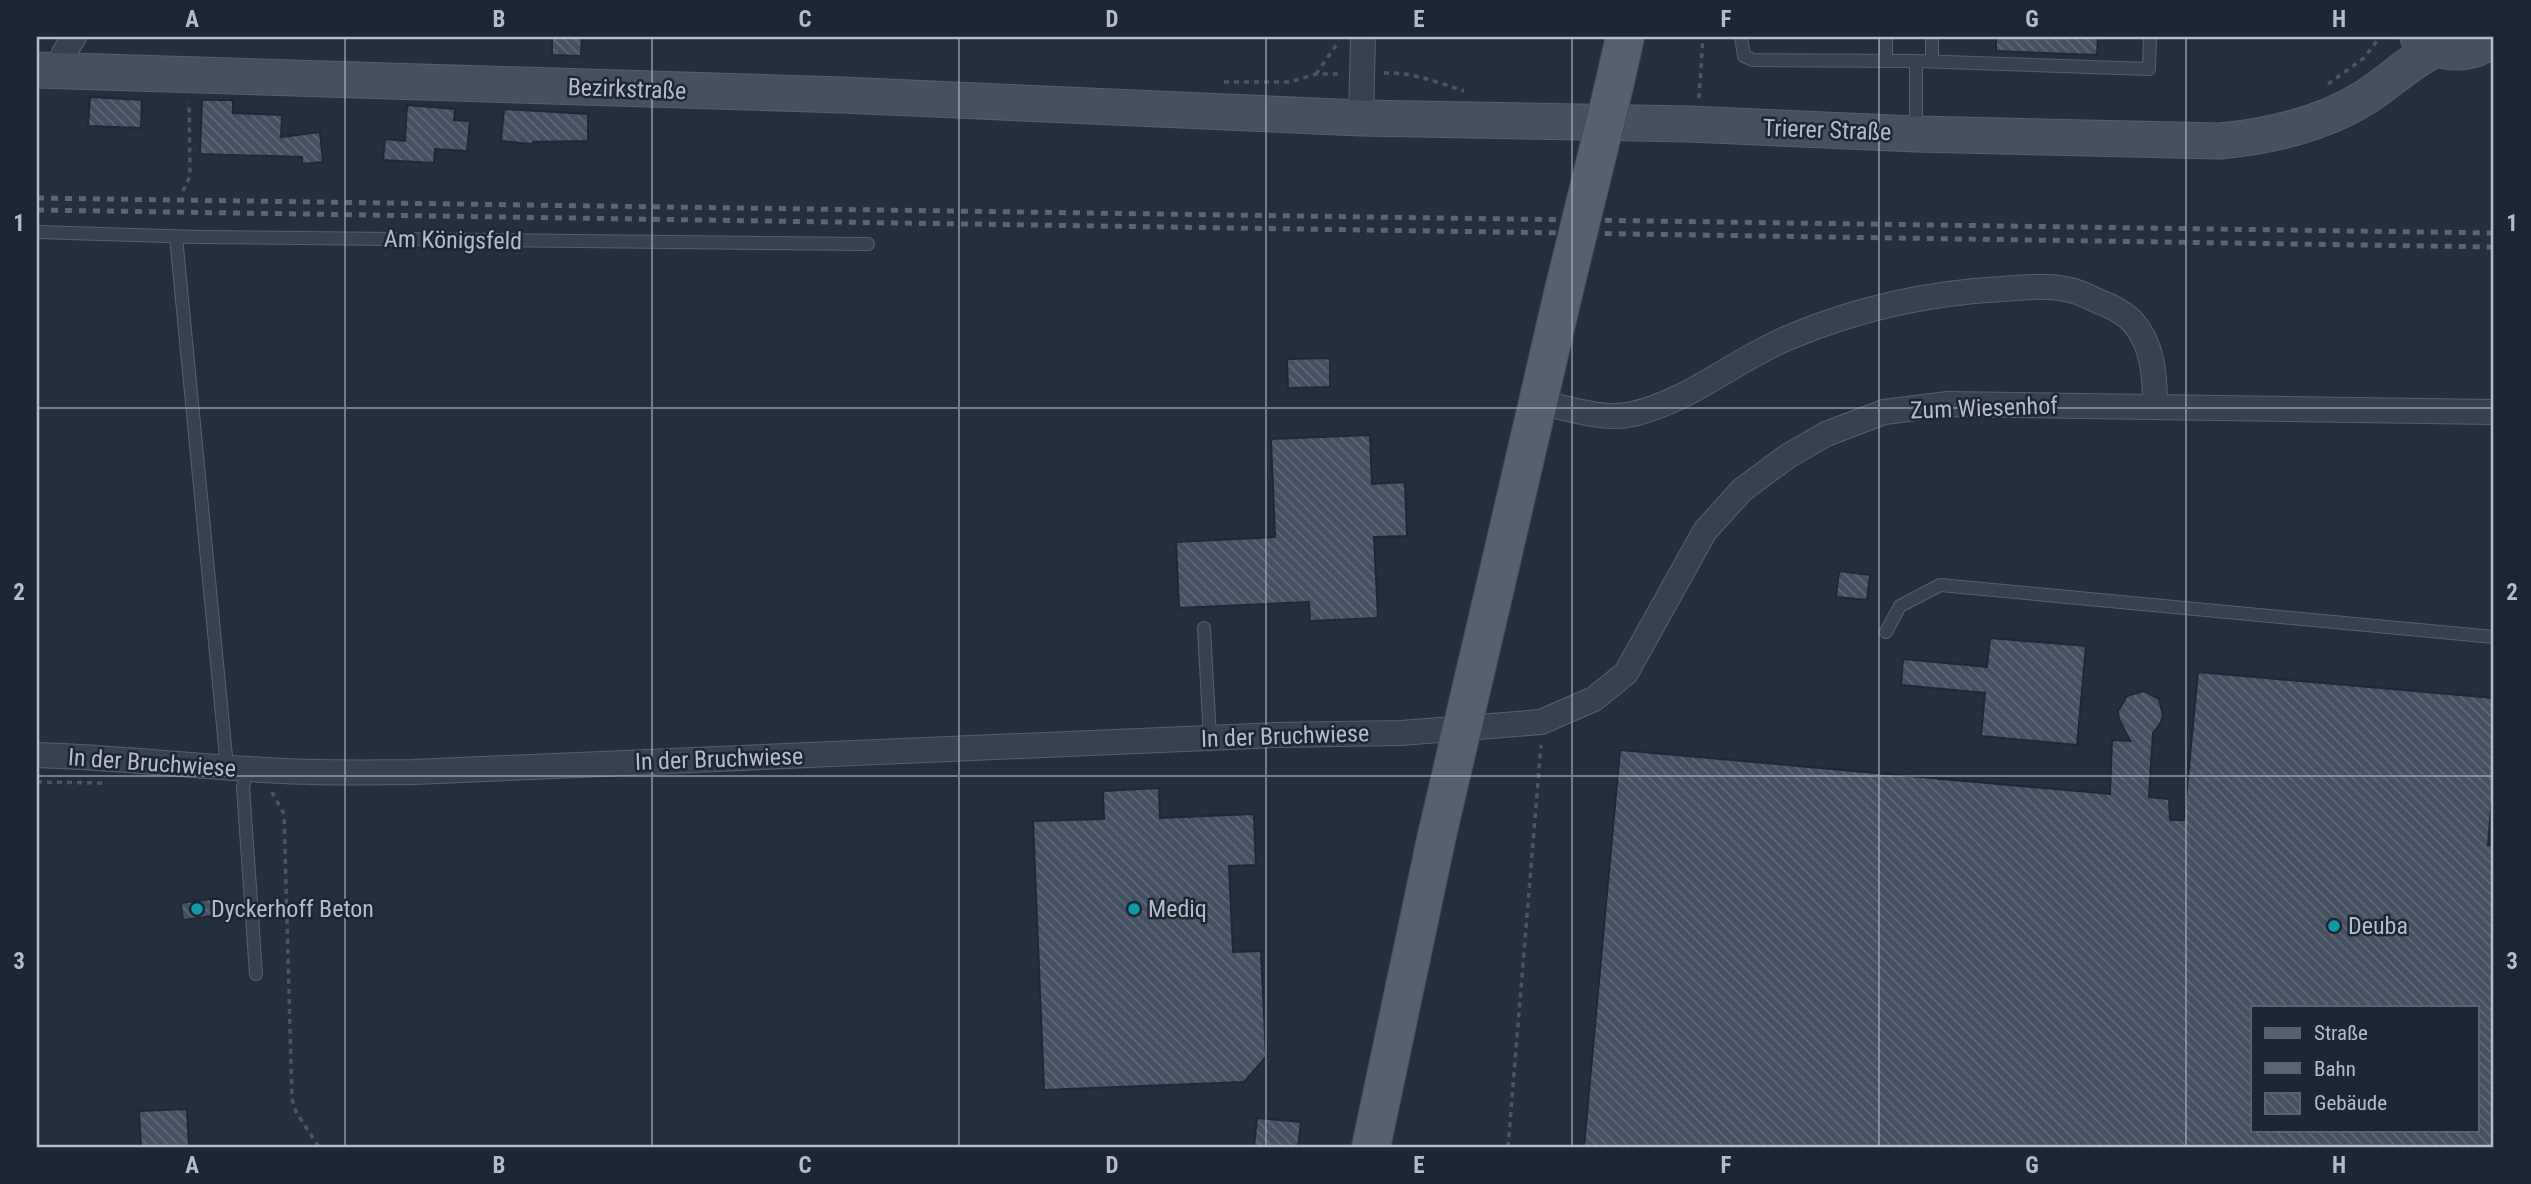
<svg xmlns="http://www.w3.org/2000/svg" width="2531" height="1184" font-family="'Roboto Condensed',sans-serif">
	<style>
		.building { fill: url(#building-back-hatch); stroke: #1f2835; stroke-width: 2; fill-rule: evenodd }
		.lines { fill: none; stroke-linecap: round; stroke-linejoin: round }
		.lane-casing { stroke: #565f6c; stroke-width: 14 }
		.street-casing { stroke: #565f6c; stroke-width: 26 }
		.secondary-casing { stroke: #565f6c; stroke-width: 37 }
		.primary-casing { stroke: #414a57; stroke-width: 40 }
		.path { stroke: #44595c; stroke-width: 3.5; stroke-dasharray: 5 5; stroke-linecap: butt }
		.lane { stroke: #38414e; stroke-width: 12 }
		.street { stroke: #38414e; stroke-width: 24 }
		.secondary { stroke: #465061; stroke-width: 35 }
		.primary { stroke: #56606e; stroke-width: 38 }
		.rail { stroke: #5a6575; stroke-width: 5; stroke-dasharray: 7 7; stroke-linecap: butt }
		.primary-bridge-casing { stroke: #414a57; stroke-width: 40; stroke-linecap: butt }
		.primary-bridge { stroke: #56606e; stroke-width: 38 }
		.grid { fill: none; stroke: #b4bcc9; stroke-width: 2; stroke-opacity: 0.55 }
		.culture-dot { fill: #0f9aa8; stroke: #1d2633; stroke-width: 2.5 }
		.labels { text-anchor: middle; stroke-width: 5; stroke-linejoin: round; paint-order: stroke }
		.street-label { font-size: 24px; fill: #b4bcc9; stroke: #1d2633 }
		.poi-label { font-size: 24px; fill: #b4bcc9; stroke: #1d2633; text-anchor: start }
		.neatline { fill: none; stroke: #b4bcc9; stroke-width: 2.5 }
		.grid-label { font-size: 23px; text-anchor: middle; font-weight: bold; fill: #b4bcc9 }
	</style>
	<defs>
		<pattern id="building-back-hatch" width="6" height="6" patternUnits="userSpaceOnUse" patternTransform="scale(1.75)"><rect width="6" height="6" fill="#455162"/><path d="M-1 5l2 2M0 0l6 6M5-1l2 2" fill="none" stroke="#5d6877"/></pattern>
	</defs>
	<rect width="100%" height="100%" fill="#242f3e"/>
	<!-- building -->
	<path class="building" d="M552 37H582L581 56 552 55Z
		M1996 37H2098L2097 55 1996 51Z
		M90 97 142 100 141 128 88 126Z
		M202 100H233V113L282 115 281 137 320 132 323 162 302 164V157L200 154Z
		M407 105 455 109 454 120 470 121 467 151 435 149 434 163 383 160 385 139 405 141Z
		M504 109 588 114V141L533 142 532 144 501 141Z
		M1330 358V387L1288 388 1287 359Z
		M1370 435 1372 484 1405 482 1407 536 1374 537 1378 618 1310 621 1309 602 1179 608 1176 542 1275 537 1271 439Z
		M1839 571 1870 575 1867 600 1836 597Z
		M1990 638 2086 646 2077 745 1981 736 1985 693 1901 685 1903 659 1987 667Z
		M2198 672 2494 698V773L2488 845 2494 846V1147H1584L1620 750 2110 794 2112 740 2130 741 2119 719 2118 711 2127 696 2144 691 2159 699 2163 716 2160 724 2153 733 2149 797 2169 799 2170 820H2184ZM2253 1007H2477V1130H2253Z
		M1159 788 1160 818 1254 814 1256 865 1229 866 1233 952 1261 951 1266 1057 1244 1082 1044 1090 1033 821 1104 819 1103 791Z
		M211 899 213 916 183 920 181 903Z
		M187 1109 189 1147H141L139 1111Z
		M1257 1118 1301 1122 1298 1147H1254Z"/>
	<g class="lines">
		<!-- lane casing -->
		<g class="lane-casing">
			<path id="lane" d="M1741 37 1744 56 1753 60 1916 61 2149 69 2150 37
				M1886 61V37
				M1932 61V37
				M1916 130V61
				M37 232 198 237 868 244
				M176 237 227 767
				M1204 628 1210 738
				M1886 632 1900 606 1940 585 2494 637
				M248 769 243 787 256 974"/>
		</g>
		<!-- street casing -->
		<g class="street-casing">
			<path id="street" d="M59 71 64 53 74 37
				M1361 118 1363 37
				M1538 402C1567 408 1603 421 1633 414 1690 401 1736 359 1790 337 1859 308 1927 293 2001 289 2024 287 2048 285 2070 290 2080 292 2091 298 2100 302 2111 306 2123 312 2132 321 2153 344 2155 376 2155 406
				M37 755C108 757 178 765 249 769 304 773 359 773 414 772L1276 735 1401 733 1541 722 1594 699 1626 673 1705 531 1742 490 1788 456 1826 434 1884 412 1948 404 2494 412"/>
		</g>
		<!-- secondary casing -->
		<g class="secondary-casing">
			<path id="secondary" d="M2418 37C2440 57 2473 57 2494 37
				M37 70 842 95 1361 118 1690 124 1916 134 2219 141C2267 137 2323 124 2364 98 2389 83 2409 61 2436 49"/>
		</g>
		<!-- primary casing -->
		<g class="primary-casing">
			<path id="primary" d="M1614 86 1625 37
				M1494 592 1563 294
				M1371 1147 1437 835"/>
		</g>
		<!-- path -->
		<path class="path" d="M1384 73C1413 72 1436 82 1464 91
			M1316 74 1339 41
			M1224 82H1290L1316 74H1341
			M2328 84 2364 58 2380 37
			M1699 98 1703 37
			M183 191 190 176 189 102
			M37 782 104 783
			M272 792 284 814 292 1099 296 1112 319 1147
			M1508 1147 1541 745"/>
		<!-- lane -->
		<use href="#lane" class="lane"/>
		<!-- street -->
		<use href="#street" class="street"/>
		<!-- secondary -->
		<use href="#secondary" class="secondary"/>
		<!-- primary -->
		<use href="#primary" class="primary"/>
		<!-- rail -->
		<path class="rail" d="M37 198 2494 233
			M37 210 2494 247"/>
		<!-- primary-bridge casing -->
		<g class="primary-bridge-casing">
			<path id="primary-bridge" d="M1563 294 1614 86
				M1437 835 1494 592"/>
		</g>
		<!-- primary-bridge -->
		<use href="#primary-bridge" class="primary-bridge"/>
	</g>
	<!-- grid -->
	<path class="grid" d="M345 37V1147M652 37V1147M959 37V1147M1266 37V1147M1572 37V1147M1879 37V1147M2186 37V1147M37 408H2494M37 776H2494"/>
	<!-- markers -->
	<g class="culture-dot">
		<circle cx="197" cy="909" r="7"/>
		<circle cx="1134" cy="909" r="7"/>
		<circle cx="2334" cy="926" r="7"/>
	</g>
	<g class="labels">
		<!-- street labels -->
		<g class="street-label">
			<text transform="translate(627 89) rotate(2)" y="8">Bezirkstraße</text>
			<text transform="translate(1827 130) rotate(2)" y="8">Trierer Straße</text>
			<text transform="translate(453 240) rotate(1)" y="8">Am Königsfeld</text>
			<text transform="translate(1984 408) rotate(-2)" y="8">Zum Wiesenhof</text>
			<text transform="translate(1285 736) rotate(-2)" y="8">In der Bruchwiese</text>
			<text transform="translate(719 759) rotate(-2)" y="8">In der Bruchwiese</text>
			<text transform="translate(152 763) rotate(4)" y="8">In der Bruchwiese</text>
		</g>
		<!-- poi labels -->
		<g class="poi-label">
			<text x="211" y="917">Dyckerhoff Beton</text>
			<text x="1148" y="917">Mediq</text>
			<text x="2348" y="934">Deuba</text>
		</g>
	</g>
	<!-- border -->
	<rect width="2531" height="1184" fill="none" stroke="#1d2633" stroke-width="77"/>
	<!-- legend -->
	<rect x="2251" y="1006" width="228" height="126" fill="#1d2633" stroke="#59626f" stroke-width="2"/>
	<rect x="2265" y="1028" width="35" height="10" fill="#56606e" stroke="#59626f" stroke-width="2"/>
	<text x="2314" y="1040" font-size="21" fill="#b4bcc9">Straße</text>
	<rect x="2265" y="1063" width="35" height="10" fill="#5a6575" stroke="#59626f" stroke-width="2"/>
	<text x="2314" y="1076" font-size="21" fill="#b4bcc9">Bahn</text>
	<rect x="2265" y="1093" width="35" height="21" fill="url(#building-back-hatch)" stroke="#59626f" stroke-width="2"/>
	<text x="2314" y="1110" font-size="21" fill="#b4bcc9">Gebäude</text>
	<rect x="38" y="38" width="2454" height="1108" class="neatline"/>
	<g class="grid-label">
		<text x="192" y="27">A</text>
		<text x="499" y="27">B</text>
		<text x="805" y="27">C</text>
		<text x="1112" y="27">D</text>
		<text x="1419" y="27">E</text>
		<text x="1726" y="27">F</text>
		<text x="2032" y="27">G</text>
		<text x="2339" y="27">H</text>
		<text x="19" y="231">1</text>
		<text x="2512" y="231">1</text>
		<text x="19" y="600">2</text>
		<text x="2512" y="600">2</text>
		<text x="19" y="969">3</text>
		<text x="2512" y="969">3</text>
		<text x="192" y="1173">A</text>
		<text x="499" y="1173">B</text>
		<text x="805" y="1173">C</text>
		<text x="1112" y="1173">D</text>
		<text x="1419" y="1173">E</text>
		<text x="1726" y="1173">F</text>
		<text x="2032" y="1173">G</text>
		<text x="2339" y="1173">H</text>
	</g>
</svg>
